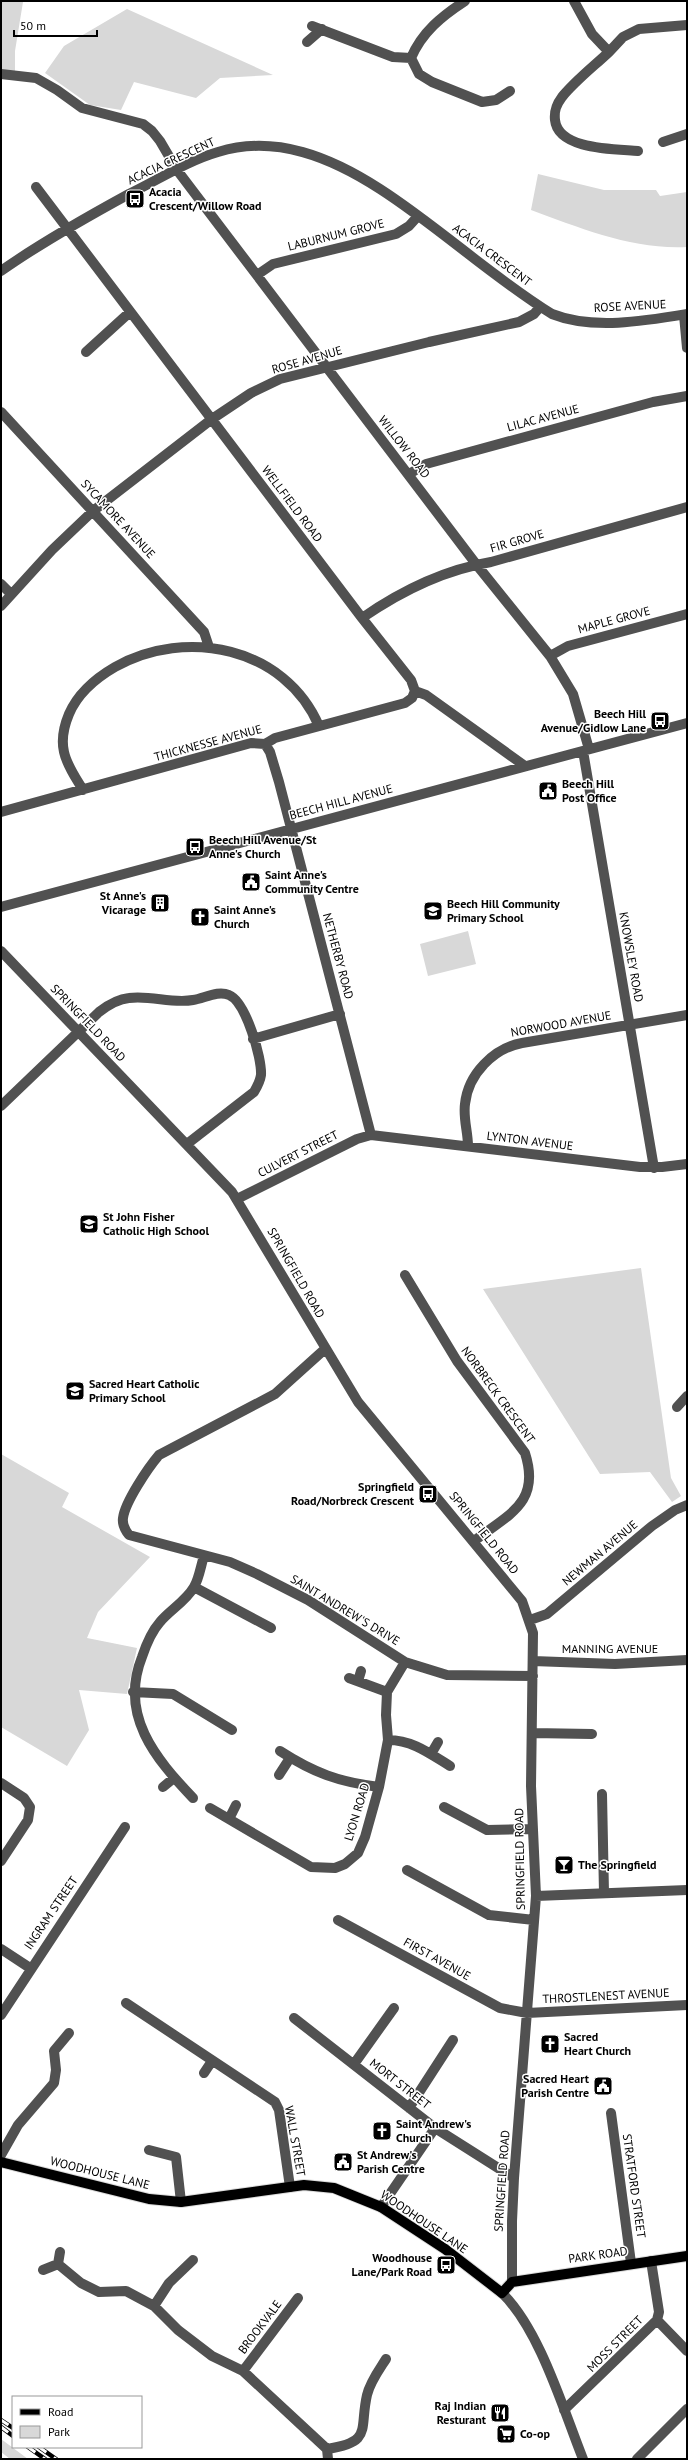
<svg xmlns="http://www.w3.org/2000/svg" width="688" height="2460" font-family="'PT Sans',sans-serif">
	<style>
		.green { fill: #d8d8d8 }
		.lines { fill: none; stroke-linecap: round; stroke-linejoin: round }
		.major-casing { stroke: #dbdbdb; stroke-width: 12 }
		.minor { stroke: #515151; stroke-width: 10 }
		.major { stroke: #000; stroke-width: 10 }
		.rail-casing { stroke: #000; stroke-width: 4.5 }
		.rail { stroke: #fff; stroke-width: 3; stroke-dasharray: 9; stroke-linecap: butt }
		.labels { text-anchor: middle; stroke-width: 3; stroke-linejoin: round; paint-order: stroke }
		.street-label { font-size: 12px; fill: #000; stroke: #fff }
		.poi-label { font-size: 12px; font-weight: bold; fill: #000; stroke: #fff; text-anchor: start }
	</style>
	<rect width="100%" height="100%" fill="#fff"/>
	<!-- green -->
	<path class="green" d="M1 1 23 2 15 51V72H1Z
		M127 9 273 75 220 78 196 98 134 82 121 110 90 105 45 73 64 46Z
		M538 174 604 190H656L660 196 687 192V247C633 250 580 228 531 210Z
		M468 931 476 964 428 976 420 944Z
		M641 1268 671 1478 681 1496 672 1502 650 1472 600 1474 483 1289Z
		M1 1454 69 1493 62 1507 150 1557 98 1612 87 1638 137 1648 127 1694 79 1690 89 1730 67 1766 1 1727Z
		M1 2439 28 2459H10L1 2452Z"/>
	<g class="lines">
		<!-- major casing -->
		<g class="major-casing">
			<path id="major" d="M1 2162 149 2199 181 2202 304 2185 334 2188 381 2207 445 2249 502 2293 512 2282 687 2256"/>
		</g>
		<!-- minor -->
		<path class="minor" d="M465 1C442 16 422 32 411 58L419 74 432 82 482 102 496 100 510 91
			M574 1 592 34 609 52 623 37 639 29 687 25
			M312 26 393 57 411 58
			M307 42 322 29
			M609 52C593 67 575 81 562 97 556 105 554 111 555 120 558 150 615 149 638 151
			M1 74 36 78 57 90 82 108 143 124 152 131 160 141 177 170 476 564 550 656 573 694 589 749
			M663 142 687 134
			M36 187 362 618 411 680 415 691
			M1 271C42 242 85 218 129 194 158 180 187 161 218 152 276 134 332 158 380 189 439 227 492 277 552 314 592 330 645 321 687 314
			M257 275 273 264 396 234 409 226 418 216
			M684 315 687 348
			M86 352 130 312
			M1 412 204 632 209 647
			M409 474 426 464 653 402 687 396
			M1 584 11 594
			M1 606 52 550 93 511 212 419 251 393 280 379 429 342 519 322 534 314 540 307
			M362 618C401 591 443 570 491 562L687 507
			M550 656 568 646 687 614
			M415 691 426 695 525 766
			M265 744 270 752 279 782 371 1135
			M265 744 275 738 405 703 412 698 415 691
			M583 751 654 1168
			M83 790C76 778 67 766 64 752 61 739 64 726 69 714 78 693 96 678 115 667 186 627 285 647 319 726
			M1 812 251 743 265 744
			M1 907 687 723
			M1 951 232 1192 358 1402 522 1601 533 1633 531 1786 536 1896 514 2178 512 2221V2282
			M253 1039 340 1014
			M1 1106 99 1012C108 1005 118 999 129 998 151 995 172 1004 193 1000 205 998 218 990 229 995 246 1002 262 1058 261 1075 260 1082 257 1087 254 1092L187 1144
			M468 1146C468 1132 463 1118 465 1104 468 1074 494 1048 522 1043L687 1015
			M237 1199 357 1139 371 1135 640 1167H662L687 1164
			M405 1275 457 1361 525 1453C541 1503 509 1514 474 1541
			M325 1349 275 1394 159 1455C148 1468 125 1502 123 1518 122 1525 125 1530 129 1535L230 1562 257 1574 308 1600 405 1662 447 1675 533 1676
			M677 1407 687 1396
			M194 1587 271 1628
			M530 1620 547 1614 652 1526 675 1510 687 1505
			M533 1661 615 1664 687 1660
			M349 1678 387 1692
			M358 1681 361 1671
			M133 1692 173 1694 232 1730
			M532 1733 592 1734
			M388 1740C412 1740 429 1753 450 1766
			M280 1751C314 1773 339 1782 379 1787
			M431 1754 438 1742
			M279 1775 290 1758
			M1 1783 24 1798 30 1807 28 1820 1 1861
			M163 1787 174 1778
			M602 1794 604 1893
			M193 1798C155 1758 119 1715 142 1657 146 1645 152 1631 160 1622 170 1610 186 1601 194 1587 199 1579 201 1565 204 1556
			M444 1807 487 1830 532 1829
			M210 1808 311 1867 335 1868 345 1864 358 1853 365 1837 379 1787 388 1740 386 1715 387 1692 405 1662
			M229 1819 236 1805
			M407 1870 489 1915 534 1920
			M536 1896 687 1890
			M338 1920 500 2008 527 2013 687 2005
			M1 1949 30 1968
			M126 2003 275 2102 279 2110 290 2187
			M1 2015 125 1827
			M294 2018 435 2128 514 2178
			M354 2064 394 2008
			M204 2073 212 2061
			M409 2108 453 2040
			M611 2113 631 2263
			M149 2150 176 2157 181 2202
			M1 2155 18 2125 54 2083 56 2070 54 2051 69 2033
			M381 2207 435 2128
			M58 2264 81 2283 99 2292 126 2291 154 2306 178 2330 212 2356 243 2371 327 2449 328 2459
			M43 2270 58 2264 60 2252
			M502 2293C540 2330 563 2409 583 2459
			M154 2306 169 2283 193 2260
			M657 2320 687 2351
			M243 2371 298 2298
			M564 2410 657 2320 659 2312 651 2261
			M327 2449C373 2442 359 2430 367 2395 370 2382 379 2370 386 2359
			M637 2459 687 2409"/>
		<!-- major -->
		<use href="#major" class="major"/>
		<!-- rail casing -->
		<g class="rail-casing">
			<path id="rail" d="M1 2420 13 2428
				M1 2427 13 2436
				M28 2447 45 2459
				M39 2447 56 2459"/>
		</g>
		<!-- rail -->
		<use href="#rail" class="rail"/>
	</g>
	<!-- icons -->
	<defs>
		<g id="bus-square" transform="scale(1)"><rect x="-9" y="-9" width="18" height="18" rx="4" fill="#000" stroke="#fff"/><path d="M-5-6H5V4H4V6H2V4H-2V6H-4V4H-5ZM-3.5-4V0h7V-4ZM-3.5 1.2v1.5H-2V1.2ZM2 1.2v1.5H3.5V1.2Z" fill="#fff"/></g>
		<g id="civic-square" transform="scale(1)"><rect x="-9" y="-9" width="18" height="18" rx="4" fill="#000" stroke="#fff"/><path d="M-.6-6.5H3V-4.5H.6V-3L4-1V1h2V6H-6V1h2V-1L-.6-3ZM-1.2 2.5V6h2.4V2.5Z" fill="#fff"/></g>
		<g id="building-square" transform="scale(1)"><rect x="-9" y="-9" width="18" height="18" rx="4" fill="#000" stroke="#fff"/><path d="M-4-6H4V6H1V3H-1V6H-4ZM-2.5-4.3h1.7v1.8h-1.7ZM.8-4.3h1.7v1.8H.8ZM-2.5-1h1.7V.8h-1.7ZM.8-1h1.7V.8H.8Z" fill="#fff"/></g>
		<g id="school-square" transform="scale(1)"><rect x="-9" y="-9" width="18" height="18" rx="4" fill="#000" stroke="#fff"/><path d="M0-5L7-2L0 1L-7-2ZM-4 1L0 2.5L4 1V4Q0 6-4 4Z" fill="#fff"/></g>
		<g id="church-square" transform="scale(1)"><rect x="-9" y="-9" width="18" height="18" rx="4" fill="#000" stroke="#fff"/><path d="M-1.2-6h2.4v3.5h3.3v2.4h-3.3V6h-2.4V-.1h-3.3v-2.4h3.3Z" fill="#fff"/></g>
		<g id="bar-square" transform="scale(1)"><rect x="-9" y="-9" width="18" height="18" rx="4" fill="#000" stroke="#fff"/><path d="M-6-5H6L.8 .8V4.5H3.5V6h-7V4.5H-.8V.8Z" fill="#fff"/></g>
		<g id="restaurant-square" transform="scale(1)"><rect x="-9" y="-9" width="18" height="18" rx="4" fill="#000" stroke="#fff"/><path d="M-5-6h1v4h1v-4h1v4h1v-4h1v5L-1.5 .5V6h-2V.5L-5-1ZM5-6V6H3V1.5H1.5Q1.5-4 5-6Z" fill="#fff"/></g>
		<g id="supermarket-square" transform="scale(1)"><rect x="-9" y="-9" width="18" height="18" rx="4" fill="#000" stroke="#fff"/><path d="M-6-5.5h2.5l.6 2H6L4.5 2H-2.5L-4.4-4H-6ZM-1.5 3.2a1.3 1.3 0 1 0 .1 0ZM3 3.2a1.3 1.3 0 1 0 .1 0Z" fill="#fff"/></g>
	</defs>
	<g fill-rule="evenodd">
		<use href="#bus-square" x="135" y="199"/>
		<use href="#bus-square" x="660" y="721"/>
		<use href="#civic-square" x="548" y="791"/>
		<use href="#bus-square" x="195" y="847"/>
		<use href="#civic-square" x="251" y="882"/>
		<use href="#building-square" x="160" y="903"/>
		<use href="#school-square" x="433" y="911"/>
		<use href="#church-square" x="200" y="917"/>
		<use href="#school-square" x="89" y="1224"/>
		<use href="#school-square" x="75" y="1391"/>
		<use href="#bus-square" x="428" y="1494"/>
		<use href="#bar-square" x="564" y="1865"/>
		<use href="#church-square" x="550" y="2044"/>
		<use href="#civic-square" x="603" y="2086"/>
		<use href="#church-square" x="382" y="2131"/>
		<use href="#civic-square" x="343" y="2162"/>
		<use href="#bus-square" x="446" y="2265"/>
		<use href="#restaurant-square" x="500" y="2413"/>
		<use href="#supermarket-square" x="506" y="2434"/>
	</g>
	<g class="labels">
		<!-- street labels -->
		<g class="street-label">
			<text transform="translate(171 161) rotate(-25)" y="4">ACACIA CRESCENT</text>
			<text transform="translate(336 235) rotate(-14)" y="4">LABURNUM GROVE</text>
			<text transform="translate(492 255) rotate(37)" y="4">ACACIA CRESCENT</text>
			<text transform="translate(630 306) rotate(-3)" y="4">ROSE AVENUE</text>
			<text transform="translate(307 360) rotate(-16)" y="4">ROSE AVENUE</text>
			<text transform="translate(543 418) rotate(-15)" y="4">LILAC AVENUE</text>
			<text transform="translate(404 447) rotate(52)" y="4">WILLOW ROAD</text>
			<text transform="translate(292 504) rotate(53)" y="4">WELLFIELD ROAD</text>
			<text transform="translate(118 519) rotate(47)" y="4">SYCAMORE AVENUE</text>
			<text transform="translate(517 541) rotate(-16)" y="4">FIR GROVE</text>
			<text transform="translate(614 620) rotate(-15)" y="4">MAPLE GROVE</text>
			<text transform="translate(208 743) rotate(-15)" y="4">THICKNESSE AVENUE</text>
			<text transform="translate(341 802) rotate(-15)" y="4">BEECH HILL AVENUE</text>
			<text transform="translate(338 956) rotate(75)" y="4">NETHERBY ROAD</text>
			<text transform="translate(631 957) rotate(80)" y="4">KNOWSLEY ROAD</text>
			<text transform="translate(88 1023) rotate(46)" y="4">SPRINGFIELD ROAD</text>
			<text transform="translate(561 1024) rotate(-10)" y="4">NORWOOD AVENUE</text>
			<text transform="translate(530 1141) rotate(7)" y="4">LYNTON AVENUE</text>
			<text transform="translate(298 1154) rotate(-27)" y="4">CULVERT STREET</text>
			<text transform="translate(296 1273) rotate(60)" y="4">SPRINGFIELD ROAD</text>
			<text transform="translate(498 1395) rotate(54)" y="4">NORBRECK CRESCENT</text>
			<text transform="translate(484 1533) rotate(51)" y="4">SPRINGFIELD ROAD</text>
			<text transform="translate(600 1553) rotate(-40)" y="4">NEWMAN AVENUE</text>
			<text transform="translate(345 1610) rotate(31)" y="4">SAINT ANDREW'S DRIVE</text>
			<text x="610" y="1653">MANNING AVENUE</text>
			<text transform="translate(357 1812) rotate(-73)" y="4">LYON ROAD</text>
			<text transform="translate(520 1859) rotate(-91)" y="4">SPRINGFIELD ROAD</text>
			<text transform="translate(51 1913) rotate(-56)" y="4">INGRAM STREET</text>
			<text transform="translate(437 1959) rotate(29)" y="4">FIRST AVENUE</text>
			<text transform="translate(606 1996) rotate(-3)" y="4">THROSTLENEST AVENUE</text>
			<text transform="translate(400 2084) rotate(38)" y="4">MORT STREET</text>
			<text transform="translate(295 2141) rotate(80)" y="4">WALL STREET</text>
			<text transform="translate(100 2173) rotate(14)" y="4">WOODHOUSE LANE</text>
			<text transform="translate(502 2181) rotate(-86)" y="4">SPRINGFIELD ROAD</text>
			<text transform="translate(634 2186) rotate(82)" y="4">STRATFORD STREET</text>
			<text transform="translate(424 2222) rotate(34)" y="4">WOODHOUSE LANE</text>
			<text transform="translate(598 2255) rotate(-8)" y="4">PARK ROAD</text>
			<text transform="translate(260 2327) rotate(-53)" y="4">BROOKVALE</text>
			<text transform="translate(615 2344) rotate(-45)" y="4">MOSS STREET</text>
		</g>
		<!-- poi labels -->
		<g class="poi-label">
			<text x="149" y="196">Acacia<tspan x="149" dy="14">Crescent/Willow Road</tspan></text>
			<text x="646" y="718" text-anchor="end">Beech Hill<tspan x="646" dy="14">Avenue/Gidlow Lane</tspan></text>
			<text x="562" y="788">Beech Hill<tspan x="562" dy="14">Post Office</tspan></text>
			<text x="209" y="844">Beech Hill Avenue/St<tspan x="209" dy="14">Anne's Church</tspan></text>
			<text x="265" y="879">Saint Anne's<tspan x="265" dy="14">Community Centre</tspan></text>
			<text x="146" y="900" text-anchor="end">St Anne's<tspan x="146" dy="14">Vicarage</tspan></text>
			<text x="447" y="908">Beech Hill Community<tspan x="447" dy="14">Primary School</tspan></text>
			<text x="214" y="914">Saint Anne's<tspan x="214" dy="14">Church</tspan></text>
			<text x="103" y="1221">St John Fisher<tspan x="103" dy="14">Catholic High School</tspan></text>
			<text x="89" y="1388">Sacred Heart Catholic<tspan x="89" dy="14">Primary School</tspan></text>
			<text x="414" y="1491" text-anchor="end">Springfield<tspan x="414" dy="14">Road/Norbreck Crescent</tspan></text>
			<text x="578" y="1869">The Springfield</text>
			<text x="564" y="2041">Sacred<tspan x="564" dy="14">Heart Church</tspan></text>
			<text x="589" y="2083" text-anchor="end">Sacred Heart<tspan x="589" dy="14">Parish Centre</tspan></text>
			<text x="396" y="2128">Saint Andrew's<tspan x="396" dy="14">Church</tspan></text>
			<text x="357" y="2159">St Andrew's<tspan x="357" dy="14">Parish Centre</tspan></text>
			<text x="432" y="2262" text-anchor="end">Woodhouse<tspan x="432" dy="14">Lane/Park Road</tspan></text>
			<text x="486" y="2410" text-anchor="end">Raj Indian<tspan x="486" dy="14">Resturant</tspan></text>
			<text x="520" y="2438">Co-op</text>
		</g>
	</g>
	<!-- border -->
	<rect width="688" height="2460" fill="none" stroke="#000000" stroke-width="4"/>
	<!-- legend -->
	<rect x="12" y="2396" width="130" height="52" fill="#ffffff" stroke="#999999"/>
	<rect x="20" y="2409" width="20" height="6" fill="#000000" stroke="#999999"/>
	<text x="48" y="2416" font-size="12" fill="#000000">Road</text>
	<rect x="20" y="2426" width="20" height="12" fill="#d8d8d8" stroke="#999999"/>
	<text x="48" y="2436" font-size="12" fill="#000000">Park</text>
	<!-- scale -->
	<path d="M14 30v6h83v-6" fill="none" stroke="#000000" stroke-width="2"/>
	<text x="20" y="30" font-size="12" fill="#000000" stroke="#ffffff" stroke-width="3" paint-order="stroke">50 m</text>
</svg>
